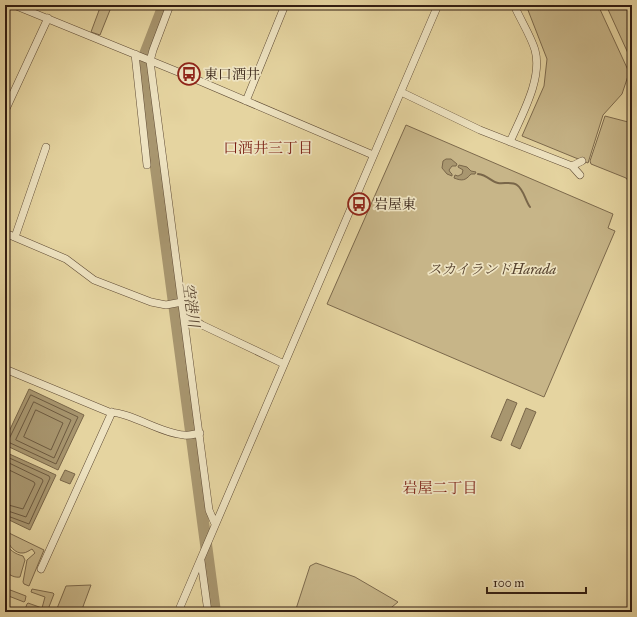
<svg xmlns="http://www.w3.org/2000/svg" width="637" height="617" font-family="'IM FELL Great Primer','Noto Serif JP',serif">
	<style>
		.green { fill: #c7b588; stroke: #7c694c }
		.water { fill: #a8966f; stroke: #796649 }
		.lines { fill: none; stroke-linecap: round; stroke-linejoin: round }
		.shore { stroke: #6d5a40; stroke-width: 1 }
		.stream { stroke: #796649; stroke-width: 2 }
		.river { stroke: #a8966f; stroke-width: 12 }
		.minor-casing { stroke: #5f4b35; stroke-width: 8 }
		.minor { stroke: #eee3c1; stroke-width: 7 }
		.labels { text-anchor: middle; stroke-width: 3.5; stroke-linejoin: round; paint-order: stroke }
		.poi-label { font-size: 14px; fill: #321d11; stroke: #eee3c1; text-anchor: start }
		.park-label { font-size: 14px; font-style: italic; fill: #57432f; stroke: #eee3c1 }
		.neighbourhood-label { font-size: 15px; fill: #7a1f14; stroke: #eee3c1 }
		.water-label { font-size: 15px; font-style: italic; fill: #5b4732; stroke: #eee3c1 }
	</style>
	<rect width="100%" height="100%" fill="#e5d4a0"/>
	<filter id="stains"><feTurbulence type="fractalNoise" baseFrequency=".005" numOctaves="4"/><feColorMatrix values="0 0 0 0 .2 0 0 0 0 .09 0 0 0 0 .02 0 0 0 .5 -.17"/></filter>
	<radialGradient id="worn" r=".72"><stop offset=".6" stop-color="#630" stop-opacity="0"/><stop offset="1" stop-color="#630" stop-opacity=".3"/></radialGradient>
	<!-- green -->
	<path class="green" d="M101 5H112L100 35 91 32Z
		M526 5H598L628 70V76L622 94 603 115 588 163 522 136 544 86 547 59Z
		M606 5H632V62Z
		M605 116 632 123V186L626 178 591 164 590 161Z
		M406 125 613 214 608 228 615 231 544 397 327 304Z
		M9 533 44 550 29 586 24 584 23 582 27 560 35 553 32 549C30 550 26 553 23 553 15 554 9 545 6 539Z
		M5 542C9 550 15 554 23 556L25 560 20 577C15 578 9 575 5 571Z
		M316 563 355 577 398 602 386 612H295L310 566Z
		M91 585 81 612H59L56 611 66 586Z
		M5 588 26 596 25 601 24 602 6 595Z
		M32 589 53 593 54 594 47 612H24L27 604 28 603 42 608 45 597 31 592Z"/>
	<!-- water -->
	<path class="water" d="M446 159H451L457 164 456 166H452L449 170 450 172 452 174V176L447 174 442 168 443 161Z
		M459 165 467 167 471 171 476 172 475 174H471C465 181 462 181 454 178L455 175 458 176 462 174 463 170 458 167Z
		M29 389 84 415 58 470 5 445V440Z
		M507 399 517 403 501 441 491 437Z
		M526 408 536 412 520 449 511 445Z
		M5 452 56 475 30 530 5 518Z
		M65 470 75 474 70 484 60 480Z"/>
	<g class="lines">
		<!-- shore -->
		<path class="shore" d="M31 395 78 417 56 464 8 442Z
			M34 402 71 420 54 458 16 440Z
			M36 410 63 423 51 450 24 437Z
			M5 456 49 476 50 478 29 524 5 515
			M5 461 42 479 43 481 26 517 5 510
			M5 468 34 482 35 484 23 509 5 504"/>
		<!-- stream -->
		<path class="stream" d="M478 174C488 175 491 182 498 183 504 184 512 181 517 185 524 190 525 200 530 207
			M626 612 632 597"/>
		<!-- river -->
		<path class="river" d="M164 5 142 62 215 612"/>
		<!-- minor casing -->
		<g class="minor-casing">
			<path id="minor" d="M14 5 188 76 373 155
				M170 5 153 50 150 61 209 510 215 524
				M135 54 147 165
				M401 92 480 130 572 166 580 175
				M246 101 285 5
				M5 111 48 18
				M510 142C521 116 543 79 535 50 531 36 520 19 514 5
				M572 166 582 161
				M5 233 66 259 94 280 151 302 166 305 182 302
				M15 237 46 147
				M184 314 202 325 284 364
				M5 369 109 412C133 413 159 433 184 435 189 436 195 434 200 433
				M201 561 208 612
				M41 569 112 412
				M178 612 438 5"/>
		</g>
		<!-- minor -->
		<use href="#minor" class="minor"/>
	</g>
	<!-- icons -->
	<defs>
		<g id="bus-ring" transform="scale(1.15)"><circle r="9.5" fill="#eee3c1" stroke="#8f2418" stroke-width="1.5"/><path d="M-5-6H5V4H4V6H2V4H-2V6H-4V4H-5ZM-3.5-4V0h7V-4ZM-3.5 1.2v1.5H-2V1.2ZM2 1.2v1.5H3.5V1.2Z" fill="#8f2418"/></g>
	</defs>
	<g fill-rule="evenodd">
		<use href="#bus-ring" x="189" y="74"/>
		<use href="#bus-ring" x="359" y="204"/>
	</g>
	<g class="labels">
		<!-- poi labels -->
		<g class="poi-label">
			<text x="204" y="79">東口酒井</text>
			<text x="374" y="209">岩屋東</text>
		</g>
		<!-- park labels -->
		<g class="park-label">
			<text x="492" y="274">スカイランドHarada</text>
		</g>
		<!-- neighbourhood labels -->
		<g class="neighbourhood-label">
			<text x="268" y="153">口酒井三丁目</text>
			<text x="440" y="493">岩屋二丁目</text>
		</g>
		<!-- water labels -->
		<g class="water-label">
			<text transform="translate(191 305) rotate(82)" y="5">空港川</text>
		</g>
	</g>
	<!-- margin -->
	<rect width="637" height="617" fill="none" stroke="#e5d4a0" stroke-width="20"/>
	<rect x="6" y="6" width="625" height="605" fill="none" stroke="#321d11" stroke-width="2"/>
	<rect x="10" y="10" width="617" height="597" fill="none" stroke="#321d11"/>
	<!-- scale -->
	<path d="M487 587v6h99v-6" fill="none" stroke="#321d11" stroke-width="2"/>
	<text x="493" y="587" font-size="12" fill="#321d11" stroke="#eee3c1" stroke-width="3" paint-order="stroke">100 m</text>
	<rect width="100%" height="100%" filter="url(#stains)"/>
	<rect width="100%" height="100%" fill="url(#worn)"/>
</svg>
